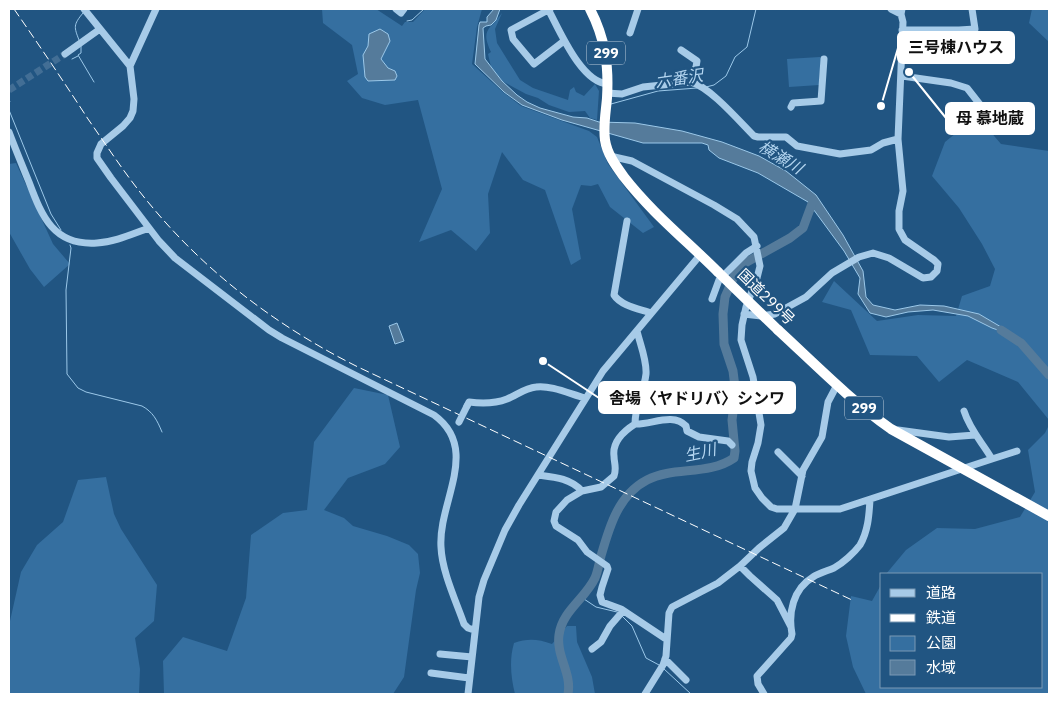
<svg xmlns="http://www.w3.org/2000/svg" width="1058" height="703" font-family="'IBM Plex Sans','Noto Sans JP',sans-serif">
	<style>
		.green { fill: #356fa0 }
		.water { fill: #557b9b; stroke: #9bc8e9 }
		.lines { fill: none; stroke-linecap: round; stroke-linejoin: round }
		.stream { stroke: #9bc8e9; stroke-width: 1 }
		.river { stroke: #557b9b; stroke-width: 9 }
		.minor-tunnel { stroke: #426e95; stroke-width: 7; stroke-dasharray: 7 3.5; stroke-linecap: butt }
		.minor { stroke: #a7cbe8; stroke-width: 7 }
		.highway { stroke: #fff; stroke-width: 10 }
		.rail { stroke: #fff; stroke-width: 1; stroke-dasharray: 9 4; stroke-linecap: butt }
		.minor-bridge { stroke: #a7cbe8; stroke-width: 7 }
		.highway-bridge { stroke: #fff; stroke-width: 10 }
		.labels { text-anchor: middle; stroke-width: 4.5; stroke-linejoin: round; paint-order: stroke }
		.shield { fill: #215582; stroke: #bcccda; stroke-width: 1 }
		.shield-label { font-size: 14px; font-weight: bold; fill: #fff }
		.street-label { font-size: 15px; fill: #fff; stroke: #215582 }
		.water-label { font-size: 16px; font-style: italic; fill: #b3d5f0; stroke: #215582 }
		.leader { fill: none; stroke: #fff; stroke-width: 2 }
		.callout-dot { fill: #fff; stroke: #215582; stroke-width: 2 }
		.callout { fill: #fff; stroke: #fff; stroke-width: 2 }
		.callout-label { font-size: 16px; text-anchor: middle; font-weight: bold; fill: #111 }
	</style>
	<rect width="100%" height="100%" fill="#215582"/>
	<!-- green -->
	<path class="green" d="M322 9H376L402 26 405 22H413L425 9H482L477 27 472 64 504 93 521 106 589 131 597 137 608 164 654 227 643 233 610 207 598 184 591 186 581 185 572 209 581 259 571 265 545 190 523 180 502 152 488 194 490 233 476 251 451 230 419 242 442 189 418 100 385 105 362 98 347 81 358 74 352 45 323 23Z
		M1032 9H1049V42L1029 23Z
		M502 13 495 29 497 43 520 80 533 88 568 100 570 90 574 87 576 92 584 96 595 84 599 91 597 120 590 118 585 111 569 112 549 105 538 98 526 94 502 81 491 67 488 54 491 52C481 30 488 31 502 13Z
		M820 57 821 58 819 85 789 87 787 59Z
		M977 116 1001 144 1049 151V420L1018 382 967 360 939 382 917 356 870 355 851 310 822 302 834 281 877 321 918 315 956 316 962 296 990 286 995 269 982 244 959 208 932 176 945 142Z
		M16 163 53 244 70 264 44 287 30 269 9 232V164Z
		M354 388 388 395 400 447 385 464 348 478 324 510 344 518 353 526 387 536 409 545 418 554 420 573 416 590 404 677 393 694H164L163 661 183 637 227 651 246 598 251 535 283 513 307 510 314 442Z
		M1049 425V694H866L853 667 846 636 851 596 872 601 882 583V687H1042V574H886L906 550 937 528 975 529 1020 517 1035 492 1028 450 1045 433Z
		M106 477 114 514 121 529 157 585 154 621 135 638 140 669 139 694H9L10 621 21 572 37 545 63 522 78 480Z
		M567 626H576L577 642 592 677 595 694H515C511 678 509 660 514 643 528 638 538 639 552 644Z"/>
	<!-- water -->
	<path class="water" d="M494 9H500L496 20 491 25 486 26 483 28 485 59 502 81 517 95 527 102 540 108 573 117 587 118 599 122 635 123 682 131 722 142 759 156 786 171 816 195 843 235 863 271 866 297 873 305 895 310 920 305 944 306 979 314 1018 337 992 328 968 316 933 310 908 312 886 317 870 313 858 294 860 278 844 251 808 202 758 173 719 158 709 150 708 145 702 143H643L562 120 522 105 504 92 475 64 479 25 480 22H487V17Z
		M380 29 388 34 390 41 381 59 388 68 395 71 397 76 395 80 368 81 365 77 363 55 368 46 369 34Z
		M397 323 404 341 395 344 389 326Z"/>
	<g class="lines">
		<!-- stream -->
		<path class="stream" d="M407 21 412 20 424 9
			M79 40C74 27 73 25 83 13
			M81 46V53L78 55 94 82
			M72 59 78 56
			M706 87 714 85 726 76 735 57 747 47 756 9
			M9 103 10 102
			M611 104 658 91 697 88
			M9 110 51 214 61 230
			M70 245 71 248 66 290 67 374 78 388 86 392 142 406C153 412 157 420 162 432
			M581 597 596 607 617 612
			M622 616 632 626 646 658 659 665
			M664 669 691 694"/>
		<!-- river -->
		<path class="river" d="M1001 330 1021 343 1049 375
			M568 694C572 673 556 656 559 635 562 611 585 599 595 578 598 571 599 563 601 556 609 528 618 495 647 480 674 466 708 476 734 458L735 451 732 420 735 398V387L733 371 724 344 723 314 725 297 736 272 745 263 790 238 803 228 813 201"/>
		<!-- minor-tunnel -->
		<path class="minor-tunnel" d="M9 90 65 54"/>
		<!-- minor -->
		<path class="minor" d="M84 9 130 66 134 99 133 111 130 118 123 126 101 144 97 153V158L111 178 159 241 175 258 269 330 282 338 434 415C481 449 438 502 441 547 442 572 456 601 464 624L468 628 474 630
			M396 9 401 13 404 9
			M548 9C559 29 581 83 608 84
			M550 9 511 30 513 39 534 64 564 41
			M891 9 901 14
			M902 30H959L975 29 972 9
			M630 33 638 9
			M681 50 697 61 696 67 688 82
			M65 54 100 29
			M130 66 156 9
			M902 76 951 83 967 88 1000 130
			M607 93 622 94 643 87 691 82C710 87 739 121 754 136L758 137H786L797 146 840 154 871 150 883 143 898 139
			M791 107 793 103 821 101 824 59
			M9 132C15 148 22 165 29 182 42 217 54 246 97 243 115 242 132 234 149 228
			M610 156 632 161 714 205 737 219 754 237 760 266 757 278 746 307 742 325 741 340 753 377 761 425 758 443 752 462 751 471 755 488 762 498 771 507 777 509H840L992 459C982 442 970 430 964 411
			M627 221 614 295C621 306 640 309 651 313
			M712 299 719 280 746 253 757 246
			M744 314 761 316 775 314 806 297 832 273 859 257 873 253 889 258 923 278 931 277 937 271 938 264 934 260 905 240 899 229V211L903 191 898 139 903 22 901 14 902 9
			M637 331C640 344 647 360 646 374 644 392 635 404 635 424 624 431 612 441 614 456 614 463 617 468 614 476L601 487 582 491 567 500 556 512 554 521 556 526 578 540 587 552 607 566 608 569 602 587 600 595 602 602 621 609 666 639
			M467 406 469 402C483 404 494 404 507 399 517 395 525 388 536 387 551 385 570 394 585 398
			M635 424C651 425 673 412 686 426L687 431 699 437 728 441 732 445
			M898 430 949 437 975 435
			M778 452 802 476
			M992 459 1017 451
			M538 475C554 477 570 478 582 491
			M740 566 750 576 777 600 791 627
			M592 649 601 642 610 626 623 611
			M440 654 472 657
			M665 659 686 680
			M431 673 469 678
			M468 694 479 597 484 580 505 530 519 505 603 371 701 254
			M645 694 663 665 666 656 669 613 672 607 718 583 740 566 759 548 784 528 795 509 803 470 822 437 828 402 837 385
			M764 694 758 684 757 676 791 638 792 634C788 613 793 589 813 577 819 573 827 571 834 568 843 563 854 553 860 545 868 531 869 516 870 500"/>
		<!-- highway -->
		<path class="highway" d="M590 9C605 38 609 65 607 98 606 111 603 126 605 140 607 154 616 166 624 177 652 213 686 240 718 272
			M778 330C815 364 850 400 891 429L1049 516"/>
		<!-- rail -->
		<path class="rail" d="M14 9C39 45 64 82 88 119 109 149 129 180 153 208 209 275 280 328 358 367L852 600"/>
		<!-- minor-bridge -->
		<path class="minor-bridge" d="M459 422 467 406"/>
		<!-- highway-bridge -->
		<path class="highway-bridge" d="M718 272 778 330"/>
	</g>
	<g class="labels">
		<!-- shield labels -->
		<g class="shield">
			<rect x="587" y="41.5" width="38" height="23" rx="4"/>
			<rect x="845" y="396.5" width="38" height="23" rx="4"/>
		</g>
		<g class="shield-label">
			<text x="606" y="58">299</text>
			<text x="864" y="413">299</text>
		</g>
		<!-- street labels -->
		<g class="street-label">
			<text transform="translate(766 297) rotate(44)" y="5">国道299号</text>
		</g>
		<!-- water labels -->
		<g class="water-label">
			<text transform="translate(679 78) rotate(-8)" y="6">六番沢</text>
			<text transform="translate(781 157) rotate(31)" y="6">横瀬川</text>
			<text transform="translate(700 452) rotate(-12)" y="6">生川</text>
		</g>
	</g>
	<!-- callouts -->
	<path class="leader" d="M881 106L898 48M909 72L946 118M543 361L599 398"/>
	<g class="callout-dot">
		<circle cx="881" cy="106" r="5"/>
		<circle cx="909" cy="72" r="5"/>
		<circle cx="543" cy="361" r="5"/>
	</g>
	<g class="callout">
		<rect x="898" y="32" width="116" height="31" rx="5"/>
		<rect x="946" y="103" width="88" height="31" rx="5"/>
		<rect x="599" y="382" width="196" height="31" rx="5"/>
	</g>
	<g class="callout-label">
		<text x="956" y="53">三号棟ハウス</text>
		<text x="990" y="124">母 慕地蔵</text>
		<text x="697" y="404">舎場〈ヤドリバ〉シンワ</text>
	</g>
	<!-- border -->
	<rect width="1058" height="703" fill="none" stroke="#ffffff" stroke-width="20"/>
	<!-- legend -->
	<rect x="880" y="573" width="162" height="115" fill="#215582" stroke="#7a99b4"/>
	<rect x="890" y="589" width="25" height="8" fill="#a7cbe8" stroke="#7a99b4"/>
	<text x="926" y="598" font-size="15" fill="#ffffff">道路</text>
	<rect x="890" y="614" width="25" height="8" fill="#ffffff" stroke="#7a99b4"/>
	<text x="926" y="623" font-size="15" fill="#ffffff">鉄道</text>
	<rect x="890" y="636" width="25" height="15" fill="#356fa0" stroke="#7a99b4"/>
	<text x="926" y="648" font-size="15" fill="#ffffff">公園</text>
	<rect x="890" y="660" width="25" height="15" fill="#557b9b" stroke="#7a99b4"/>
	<text x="926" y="673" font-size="15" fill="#ffffff">水域</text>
</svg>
